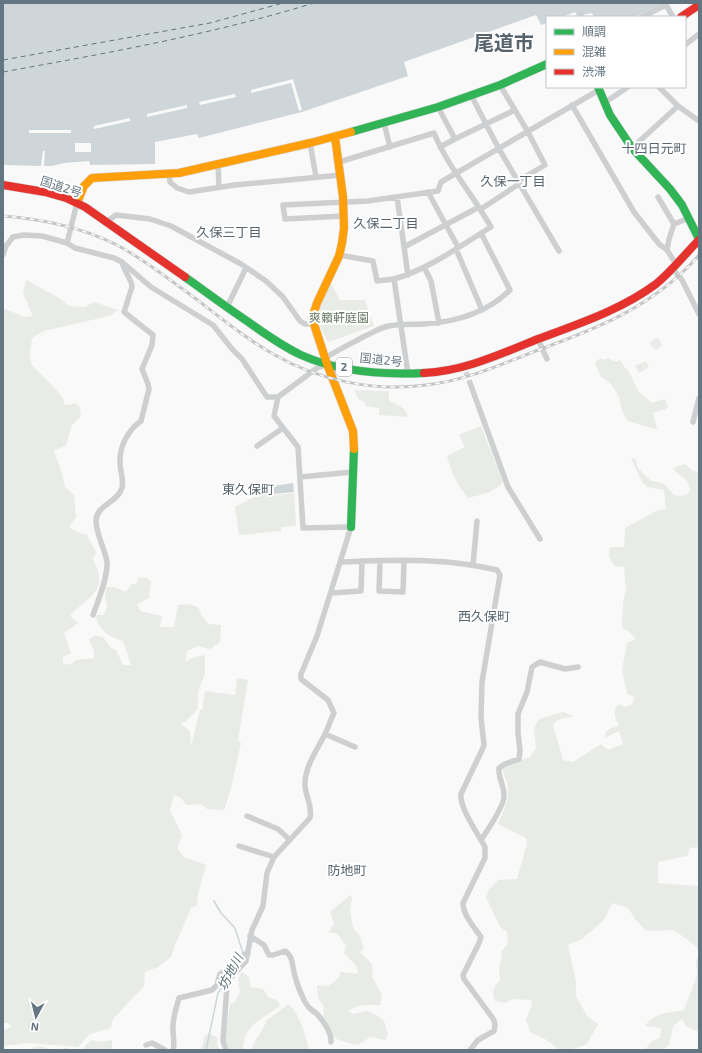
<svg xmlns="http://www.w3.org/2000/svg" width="702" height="1053" font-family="'Exo 2','Noto Sans JP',sans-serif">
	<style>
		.green { fill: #e8ebe6 }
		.water { fill: #ced6d9 }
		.pier { fill: #f9f9f9 }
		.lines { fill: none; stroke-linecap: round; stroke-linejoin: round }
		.stream { stroke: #ced6d9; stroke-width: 1.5 }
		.ferry { stroke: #60757c; stroke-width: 1; stroke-dasharray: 5 4; stroke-linecap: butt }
		.street-tunnel { stroke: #d4d8dc; stroke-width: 5.5; stroke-dasharray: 5.5 3; stroke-linecap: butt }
		.fast-casing { stroke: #d5d6d7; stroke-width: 9 }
		.slow-casing { stroke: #d5d6d7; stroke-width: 9 }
		.jam-casing { stroke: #d5d6d7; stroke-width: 9 }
		.street { stroke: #cecfd0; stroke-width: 5.5 }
		.fast { stroke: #30b455; stroke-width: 8 }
		.slow { stroke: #ff9f0a; stroke-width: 8 }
		.jam { stroke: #e5322d; stroke-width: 8 }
		.rail-casing { stroke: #c3c5c6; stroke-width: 3 }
		.rail { stroke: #fff; stroke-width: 1.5; stroke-dasharray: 4.5; stroke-linecap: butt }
		.labels { text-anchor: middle; stroke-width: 4; stroke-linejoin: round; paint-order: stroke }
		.shield { fill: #fff; stroke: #939fa8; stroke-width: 1 }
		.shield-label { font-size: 11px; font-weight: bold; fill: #657683 }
		.street-label { font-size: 12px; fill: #657683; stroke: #fff }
		.park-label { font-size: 12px; fill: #687a64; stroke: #fff }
		.neighbourhood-label { font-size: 13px; fill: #57646e; stroke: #fff }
		.water-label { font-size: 13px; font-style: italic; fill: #60757c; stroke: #fff }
		.town-label { font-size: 20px; font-weight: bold; fill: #57646e; stroke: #fff }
	</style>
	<rect width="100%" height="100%" fill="#f9f9f9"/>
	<!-- green -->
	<path class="green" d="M26 280 59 298 69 306 85 307 94 302 118 310 109 316 44 331 32 338 30 352 31 364 51 384 63 398 64 404 69 405 75 403 80 407 81 416 72 425 66 445 54 451 62 473 65 487 74 495 76 517 69 527 77 532 87 535 96 552 93 559C110 593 89 594 70 616L78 623 64 633 71 653 63 657V663L70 665 76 660 94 658V651L89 639 96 635 104 638 110 647 116 650 123 665H131L123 641C110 637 97 630 96 615H104L107 606 105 598 106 587H114L126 592 131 584H136L139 577 147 578 151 582 149 598 137 604 140 611 162 616 160 627H174L178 605 189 604 198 607 202 616 209 624 221 625 220 642 210 649 198 646 187 651 185 662 194 657 205 655V674L198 692V709L185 722 180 723 190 731 191 747 200 710H202L205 691 235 695 237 678 248 680 238 740 241 743 231 789 224 810 207 809 201 804 187 805 183 801V799L174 795 170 810 182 835 177 848 184 857 206 865 197 898 198 905 191 908 175 945 171 957 158 967 145 972 144 986 113 1019 111 1028 90 1034 78 1047 29 1043 3 1046V1030L11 1027 9 1023H3V308L24 317 33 316 23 293Z
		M331 284 340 300H365L374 326 328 342 315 316Z
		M658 337 662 346 656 350 649 343Z
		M601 358 602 360 608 358 615 362 620 360 625 368 628 370 638 391 652 403 665 399 668 406 666 409 653 413 657 429H655L628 421 623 413 618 395 611 384 600 376 595 362Z
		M646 361 649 367 639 373 635 366Z
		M354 390 389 391V401C397 405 406 407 408 417L379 415V408L366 406 365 402 358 399Z
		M481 426 503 482C496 492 479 495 468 498 457 484 451 473 447 456L465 447 459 435Z
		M631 458H635L638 468 651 481C664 482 666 485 674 495 682 496 687 497 690 489 686 475 680 478 673 468L685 464 693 471 699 472V847L690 848 687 856 658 862V883L683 885 699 886V953L696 946 674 930 646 931 635 919 628 908 612 903 604 920 582 939 568 945 576 982V996L587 1016 598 1024 587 1044 573 1049 560 1050 545 1039 530 1032 526 1019 532 1005 531 1000 513 999 506 1003 495 1001C492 993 492 987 500 981L499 968 502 958 501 952 508 944 507 932 500 927 486 897 489 890 498 880 517 879 527 844 526 838 498 824C502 813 510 800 508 787 507 778 502 776 503 766L530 757 536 748 534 728 539 719 563 712 574 716 557 720 553 725 563 760 573 762 601 744 608 750 623 744 619 731 605 738 606 731 619 725C614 717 613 712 618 704L626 707 632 704 635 697 627 694 622 670 627 643 636 639 628 631 622 628 623 602 626 591 624 567 614 566 609 556 610 547H624L625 528 656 511 666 509 664 490 647 487 642 482Z
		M269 483 270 496 294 493 296 526 281 527V531L239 535 235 507 262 493 261 484Z
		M350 895 352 898 350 910 353 928 360 936 364 949 360 952 371 963 373 970 372 976 382 995 380 1005H362L348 1010 353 1014 367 1011 378 1016 384 1021 388 1034 386 1040 370 1037 358 1045 341 1041 335 1038 323 1018 324 1006 318 998 317 985 329 986 339 977 341 972 358 974 357 967 344 953 346 946 338 934 329 932 334 923 330 912Z
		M699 957V1032L686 1026 682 1019 673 1026 669 1045 663 1050H645L651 1042 660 1038 661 1028 645 1026C654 1012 669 1013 684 1010L697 976 696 960Z
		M242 972 249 977 250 987 263 989 268 997 277 1000 280 1006C263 1019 243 1024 243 1050H228L225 1040 230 1004 235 1002 240 992 238 979Z
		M289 1004C301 1017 305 1034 309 1050H252C253 1039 264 1032 266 1021Z
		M210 1034 218 1038 217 1044 220 1050H201L205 1035Z
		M92 1040 101 1042 112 1040V1050H85V1046Z
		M39 1046 53 1050 66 1048 73 1050H31L32 1048Z"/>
	<!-- water -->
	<path class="water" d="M3 3H665L635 17H594L592 13 577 16 575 12 562 17H547V23L541 25 536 15 404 62 408 76 302 112 199 138 197 134 155 142V164L90 165 89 161 64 163 52 166H44L45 151H43L41 166 3 165Z
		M293 483 294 492 274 494 273 486Z"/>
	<!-- pier -->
	<path class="pier" d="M293 79 302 110 299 111 291 83 251 93V90Z
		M235 94 236 97 200 105 199 102Z
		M187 105V108L147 117V114Z
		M130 118V121L94 129V126Z
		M29 130H71V133H29Z
		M75 143H91V152H75Z"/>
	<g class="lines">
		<!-- stream -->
		<path class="stream" d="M214 901 221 913 235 928 243 953 242 954
			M230 975 235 966
			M206 1050 218 993 227 980"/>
		<!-- ferry -->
		<path class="ferry" d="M3 60 210 23 283 3
			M3 72C108 53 213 34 314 3"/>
		<!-- street-tunnel -->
		<path class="street-tunnel" d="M466 372 470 383"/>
		<!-- fast casing -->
		<g class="fast-casing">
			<path id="fast" d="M598 87 610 115 632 148 670 189 682 205 699 239
				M351 132 438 107 500 85 547 64
				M185 277C206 292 226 307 247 321 265 334 282 346 301 355 339 372 383 375 424 373
				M351 527 354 449"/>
		</g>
		<!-- slow casing -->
		<g class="slow-casing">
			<path id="slow" d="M335 137 343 197 344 228 342 243 339 256 317 303 312 318 327 364 353 431 354 449
				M77 203 84 186 92 178 179 173 310 143 351 132"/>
		</g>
		<!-- jam casing -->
		<g class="jam-casing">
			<path id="jam" d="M681 17 699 5
				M3 185 45 192 66 198 85 207 185 277
				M424 373C465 371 500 354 538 339 578 324 621 310 656 284 672 271 685 254 699 240"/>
		</g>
		<!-- street -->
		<path class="street" d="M581 15V17
			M642 17 666 5 673 17
			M685 45 699 34
			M500 85 528 132 545 165 518 181
			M659 87 678 106 699 121
			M471 95 499 149 559 251
			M604 103 628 87
			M572 105 634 212 659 244 667 250 676 264
			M438 107 455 139 440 147
			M384 123 390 147
			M455 139 515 110
			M310 143 316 177
			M632 148 678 106
			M339 162 434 133C448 167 473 195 491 227 460 246 429 269 394 279L408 374
			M218 165 219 187
			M169 174 170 182 177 188 189 192 235 185 341 175
			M428 192 458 247
			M397 197 408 275
			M658 197 674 224 669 239 667 250
			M481 209 519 184
			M344 216 285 219 283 205 368 201 438 191 441 182 599 90
			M106 222 116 215 150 219 171 226 241 264 266 281 283 297 300 321 305 324H313
			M674 224 689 218
			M67 243 77 203
			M404 247 479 207
			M456 249 482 310
			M3 255 6 246 13 237 24 235 42 236 67 243 75 248 114 258 122 262 151 287 213 325 232 349 242 359 267 397H278L317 368 325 365
			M339 255 373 261 377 281 394 279
			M424 267 431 281 439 323
			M672 268 682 280 699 314
			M227 307 246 268
			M538 339 547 359
			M325 358C338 350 352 343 365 336 372 333 378 329 385 327 398 323 410 325 424 324 456 322 487 313 510 290L481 233
			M470 383 508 487 540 539
			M693 422 699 398
			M257 446 283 428
			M300 477 353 472
			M380 561 379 591 403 592 404 561
			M341 562C371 561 401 559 430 561 453 562 475 565 497 570L500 575 482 682 481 718 484 745 482 750 461 794C459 807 478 834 485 847V858L463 903C463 915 474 927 481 937L479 943 463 975 464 979 494 1020 495 1025 494 1031 478 1040 470 1050
			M473 565 477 521
			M331 593 361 591 362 561
			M93 615C98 601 108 577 107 562 105 548 96 535 96 520 97 505 118 502 122 488 124 479 120 471 120 463 119 447 128 430 141 421L149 389 148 384 142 369 152 345 153 335 124 312 132 287C132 279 124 272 122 262
			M325 734 355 747
			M247 816 278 829 290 840
			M481 840C487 831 505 805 504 795 504 785 498 778 499 768L505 764 519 759 520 750 518 733V714L527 692 532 667 540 662 565 669 578 667
			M239 846 274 857
			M250 936 264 945 269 955H273L285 951C294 957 292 967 295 976 297 984 301 994 305 1002 310 1011 312 1009 318 1015 323 1021 332 1033 331 1042
			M146 1045 152 1043 165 1050
			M173 1050C175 1043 173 1038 173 1030 172 1019 176 1009 179 998L212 990 217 985 220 974 241 960 245 954H248
			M226 1050 223 1041 227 986 229 980 246 961 252 930 263 906 267 873 274 857 310 818C313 803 304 796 305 782 306 765 317 750 324 736 328 729 330 721 334 713L328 700 301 679V674L317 636 351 527 303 528 298 447 274 416 278 397"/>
		<!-- fast -->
		<use href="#fast" class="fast"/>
		<!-- slow -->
		<use href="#slow" class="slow"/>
		<!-- jam -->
		<use href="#jam" class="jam"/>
		<!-- rail casing -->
		<g class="rail-casing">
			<path id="rail" d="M3 216C42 219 80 227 115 244 138 256 157 270 177 285 210 308 240 336 275 355 320 381 375 392 426 385 463 381 498 366 533 352 596 329 654 307 699 255"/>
		</g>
		<!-- rail -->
		<use href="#rail" class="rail"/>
	</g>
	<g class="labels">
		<!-- shield labels -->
		<rect class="shield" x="336" y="358" width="16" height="18" rx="3"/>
		<g class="shield-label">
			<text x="344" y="371">2</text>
		</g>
		<!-- street labels -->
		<g class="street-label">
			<text transform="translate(61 187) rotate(18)" y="4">国道2号</text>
			<text transform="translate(381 360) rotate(6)" y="4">国道2号</text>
		</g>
		<!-- park labels -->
		<g class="park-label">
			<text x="339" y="322">爽籟軒庭園</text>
		</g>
		<!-- neighbourhood labels -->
		<g class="neighbourhood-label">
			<text x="654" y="153">十四日元町</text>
			<text x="513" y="186">久保一丁目</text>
			<text x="386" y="228">久保二丁目</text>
			<text x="229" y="237">久保三丁目</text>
			<text x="248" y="494">東久保町</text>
			<text x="484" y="621">西久保町</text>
			<text x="347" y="875">防地町</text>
		</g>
		<!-- water labels -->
		<g class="water-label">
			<text transform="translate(230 972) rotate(-62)" y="5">坊地川</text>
		</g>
		<!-- town labels -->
		<g class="town-label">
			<text x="504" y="50">尾道市</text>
		</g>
	</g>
	<!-- border -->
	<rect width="702" height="1053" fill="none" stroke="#657683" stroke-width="8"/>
	<!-- legend -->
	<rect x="546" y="16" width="140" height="72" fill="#ffffff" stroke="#c1c8cd"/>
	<rect x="554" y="29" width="20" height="6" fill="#30b455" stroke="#c1c8cd"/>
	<text x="582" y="36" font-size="12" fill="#657683">順調</text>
	<rect x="554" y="49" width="20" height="6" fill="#ff9f0a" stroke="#c1c8cd"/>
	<text x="582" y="56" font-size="12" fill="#657683">混雑</text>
	<rect x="554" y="69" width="20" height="6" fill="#e5322d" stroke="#c1c8cd"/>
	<text x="582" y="76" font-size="12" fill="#657683">渋滞</text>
	<!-- north arrow -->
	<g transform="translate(36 1017) rotate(187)" stroke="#ffffff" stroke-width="3" paint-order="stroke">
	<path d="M0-3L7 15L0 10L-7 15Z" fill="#657683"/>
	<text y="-6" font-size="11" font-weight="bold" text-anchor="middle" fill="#657683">N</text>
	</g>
</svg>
